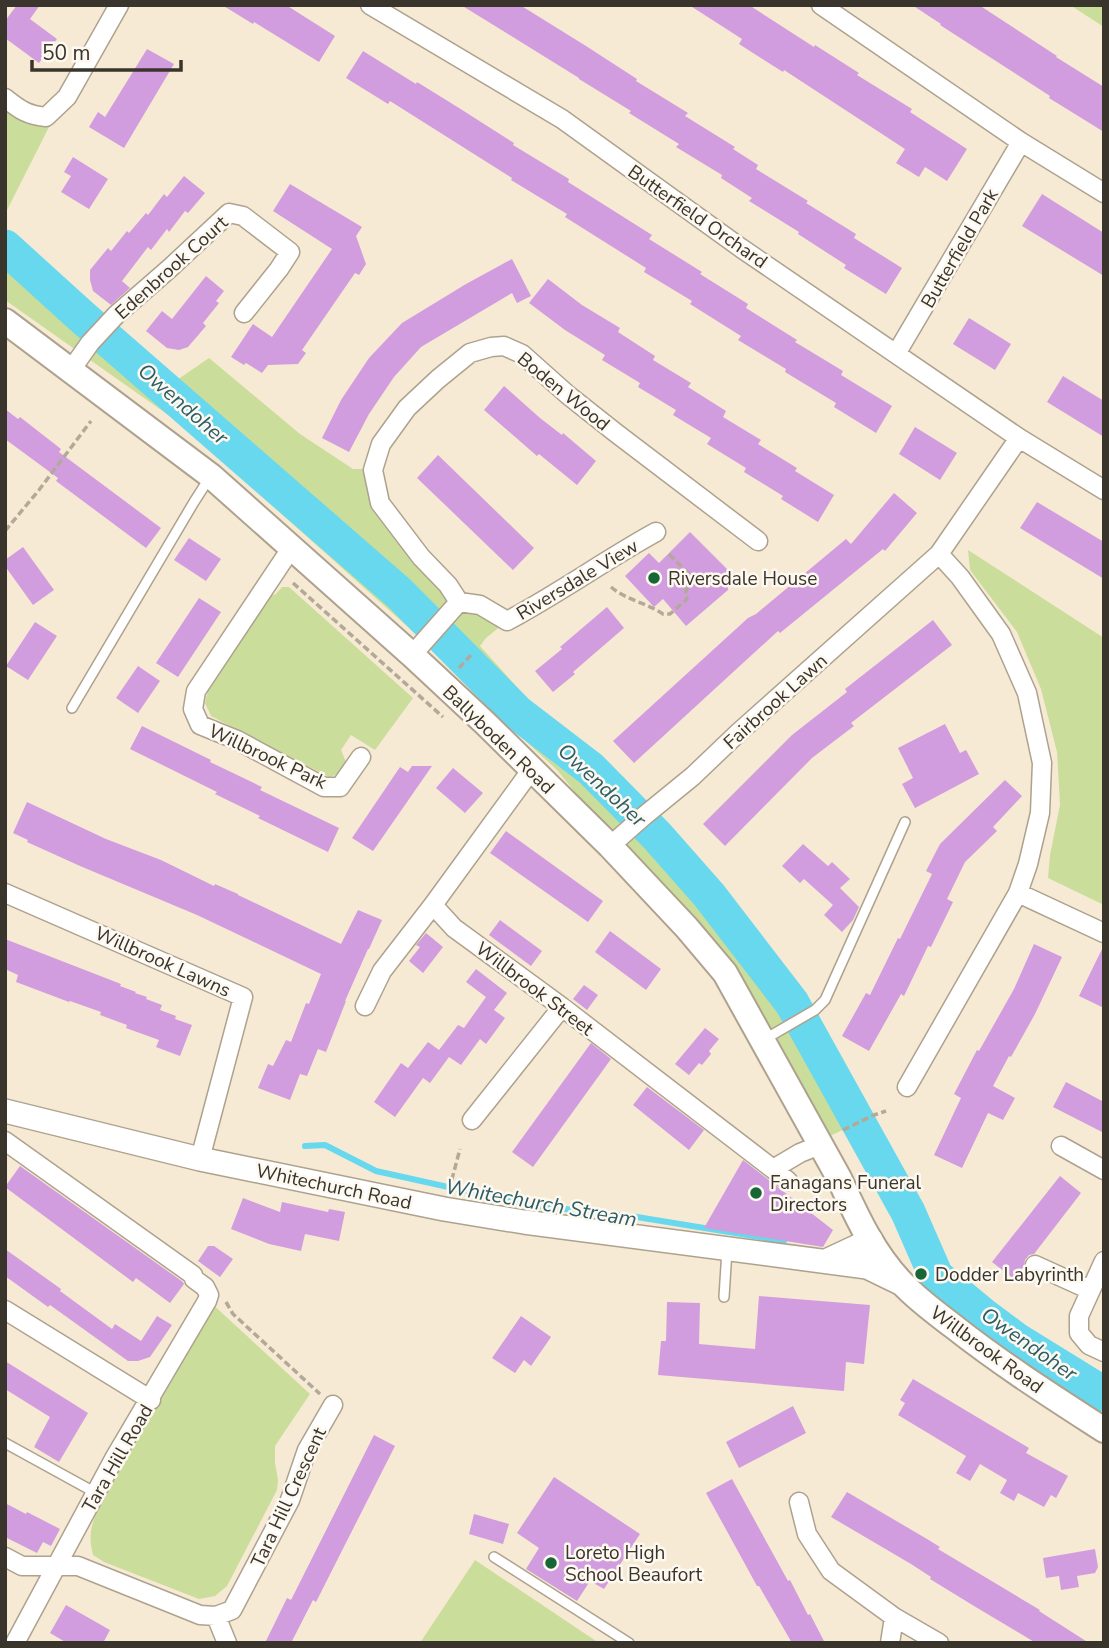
<svg xmlns="http://www.w3.org/2000/svg" width="1109" height="1648" font-family="'Nunito Sans',sans-serif">
	<style>
		.green { fill: #cbdd9a }
		.lines { fill: none; stroke-linecap: round; stroke-linejoin: round }
		.stream { stroke: #67d8ee; stroke-width: 6 }
		.river { stroke: #67d8ee; stroke-width: 35 }
		.building { fill: #d29dde }
		.service-casing { stroke: #aea28e; stroke-width: 12 }
		.minor-casing { stroke: #aea28e; stroke-width: 21 }
		.tertiary-casing { stroke: #aea28e; stroke-width: 26 }
		.secondary-casing { stroke: #aea28e; stroke-width: 28 }
		.path { stroke: #b3a998; stroke-width: 3.5; stroke-dasharray: 7 3.5; stroke-linecap: butt }
		.service { stroke: #fff; stroke-width: 9 }
		.minor { stroke: #fff; stroke-width: 18 }
		.tertiary { stroke: #fff; stroke-width: 23 }
		.secondary { stroke: #fff; stroke-width: 24 }
		.poi-dot { fill: #186635; stroke: #fdf8f0; stroke-width: 2.5 }
		.labels { text-anchor: middle; stroke-width: 5; stroke-linejoin: round; paint-order: stroke }
		.street-label { font-size: 19px; fill: #39342c; stroke: #fdf8f0 }
		.poi-label { font-size: 19px; fill: #39342c; stroke: #fdf8f0; text-anchor: start }
		.water-label { font-size: 21px; font-style: italic; fill: #2d5e68; stroke: #fdf8f0 }
	</style>
	<rect width="100%" height="100%" fill="#f6ead4"/>
	<!-- green -->
	<path class="green" d="M1070 5H1104V27Z
		M5 108C19 120 31 124 49 127L5 214Z
		M5 247 100 332 111 320 177 380 209 358 300 434 353 469H368L380 503 448 585 507 621 486 638 480 646 591 769 657 836 709 895 792 1003 860 1122 819 1141 763 1040 612 844 617 832 589 809 557 770 504 721 418 636 181 424 5 300Z
		M968 550 1104 638V905L1048 878 1050 855 1060 805 1057 752 1041 689 1017 632 970 570Z
		M282 587H289L413 698 375 750 351 735 341 750 346 762 339 774 329 777 211 716 205 703 209 686 267 597 276 594Z
		M209 1301 310 1394 275 1446V1463L278 1480 277 1490 227 1586 215 1596 199 1599 104 1562 93 1555C89 1539 90 1529 96 1514Z
		M475 1560 599 1643H420Z"/>
	<g class="lines">
		<!-- stream -->
		<path class="stream" d="M305 1146 325 1145 376 1171 529 1205 637 1217 784 1241"/>
		<!-- river -->
		<path class="river" d="M5 247 81 316 399 593 518 713 591 769 657 836 709 895 792 1003 908 1212 936 1276 983 1315 1018 1341 1104 1394"/>
	</g>
	<!-- building -->
	<path class="building" d="M17 5H40L30 19 57 39 39 63 5 38V21Z
		M222 5H286L335 36 319 62 254 22 253 24Z
		M461 5H520L586 46 637 79 636 81 688 113 685 116 735 147 733 149 758 165 756 169 808 201 806 203 856 234 854 238 902 268 886 294 844 268 846 265 798 234 799 232 749 201 752 198 721 178 722 175 676 147 679 144 629 113 631 111 579 79V78Z
		M689 5H749L814 47 815 45 859 73 857 75 912 109 910 112 967 149 947 181 925 167 919 177 896 163 905 149 784 70 783 72 739 44 742 39Z
		M912 5H979L1057 56 1056 57 1104 87V132L1049 98 1050 96 940 25 941 24Z
		M147 49 174 64 124 148 89 127 98 112 105 117Z
		M363 51 416 84 417 82 459 108 514 143 513 145 569 179 568 182 652 235 649 239 702 272 700 274 748 304 746 308 797 340 795 342 843 371 841 375 892 406 876 433 834 407 836 403 785 372 786 369 738 340 741 336 690 304 692 301 644 272 646 268 565 217 567 214 511 180 512 178 390 101 388 104 346 78Z
		M73 157 108 179 89 209 61 192 71 176 64 172Z
		M184 176 205 193 188 213 185 211 169 232 167 229 151 250 148 247 122 281 130 288 111 305 93 291 90 280V270L108 248 111 251 127 231 129 233 146 213 148 215 164 194 167 197Z
		M290 184 362 227 356 236 366 264 359 275 355 273 302 350 306 353 298 364 268 365 262 373 246 363 244 365 231 357 253 324 272 337 332 249 273 211Z
		M1042 194 1104 233V276L1022 226Z
		M512 259 531 296 517 303 512 293 421 347 394 377 369 414 349 452 322 438 341 400 369 358 402 323 466 284Z
		M206 276 224 291 216 301 219 303 203 323 206 326 188 347 179 350 167 348 146 331 162 311 172 319Z
		M548 279 582 305 620 328 618 332 655 356 653 360 691 383 688 387 726 411 723 417 761 440 758 444 797 468 795 471 834 495 818 522 781 499 783 496 744 472 746 468 707 444 711 438 673 415 676 410 638 387 640 383 602 360 605 355 565 330 529 303Z
		M969 318 1011 344 995 370 953 344Z
		M1063 376 1104 401V437L1047 402Z
		M504 386 540 418 562 435 563 433 596 461 577 485 539 454 537 456 484 410Z
		M5 409 18 419 20 417 61 449 59 452 161 528 146 548 56 481 58 478 5 439Z
		M915 427 957 453 940 480 899 454Z
		M438 455 534 548 513 570 417 478Z
		M894 493 917 513 885 551 883 549 780 633 778 631 634 763 613 741 748 618 756 614 846 539 851 544Z
		M1037 502 1104 542V579L1020 528Z
		M690 532 729 571 728 590 686 626 663 599 654 607 625 576 649 553 659 563Z
		M189 538 221 559 206 581 174 560Z
		M23 547 54 590 33 605 5 566V560Z
		M199 598 221 612 178 677 156 663Z
		M607 607 624 628 573 672 575 674 553 692 535 671 562 649 560 647Z
		M933 620 952 645 851 723 854 726 812 758 725 846 703 824 792 735 847 692 845 689Z
		M35 622 57 636 28 680 6 666Z
		M138 666 160 681 138 713 116 698Z
		M945 724 960 753 966 750 979 774 915 808 902 784 913 778 898 748Z
		M142 726 211 760 210 762 262 787 260 790 339 828 328 852 258 818 260 816 215 794 217 792 130 749Z
		M412 766H432L373 851 352 838 400 767 408 772Z
		M453 768 483 793 465 813 436 788Z
		M1005 780 1022 796 993 827 997 831 965 862 947 899 953 902 931 947 928 946 904 996 901 994 869 1051 842 1036 866 993 870 995 898 938 900 939 932 874 926 871 940 844Z
		M27 802 106 839 161 860 214 886 215 884 238 894V895L341 944 358 910 382 920 369 949H368L345 1001H346L326 1052 318 1049 307 1076 300 1074 290 1100 258 1088 268 1064 273 1066 286 1040 291 1042 306 1003 309 1004 321 974 197 915 80 866 27 842 28 840 13 833Z
		M506 831 603 901 588 922 490 853Z
		M803 844 828 866 832 862 850 879 840 888 859 907 853 920 842 932 824 915 833 905 804 879 800 883 782 866Z
		M500 920 542 951 531 966 489 935Z
		M610 931 661 969 646 990 595 952Z
		M426 933 443 947 423 973 409 961 420 947 416 945Z
		M5 939 121 984 120 986 136 992 135 993 147 997 146 999 162 1005 160 1010 176 1016 175 1019 192 1025 180 1056 156 1047 159 1040 126 1028 127 1025 100 1015 101 1012 70 1001 69 1002 16 982 18 975 5 969Z
		M1034 944 1062 957 1035 1014 1011 1057 1009 1056 993 1086 1015 1098 1003 1120 988 1113 962 1168 934 1155 961 1098 954 1094 977 1050 979 1051 1014 989Z
		M1104 945V1008L1079 996Z
		M476 969 507 993 494 1010 505 1018 486 1044 480 1039 461 1065 449 1057 430 1083 423 1078 395 1117 374 1102 401 1063 408 1068 428 1042 439 1050 458 1025 464 1028 486 997 466 982Z
		M584 985 598 995 587 1010 573 999Z
		M705 1028 719 1039 709 1051 711 1054 702 1065 699 1063 689 1075 675 1064Z
		M591 1043 611 1059 533 1167 512 1152Z
		M1066 1082 1104 1102V1133L1053 1107Z
		M647 1087 704 1130 689 1150 633 1105Z
		M743 1160 833 1230 823 1247 704 1228Z
		M20 1166 183 1282 184 1284 170 1303 136 1278 133 1282 5 1187Z
		M1060 1176 1081 1193 1034 1254 1029 1255 1025 1260 1024 1266 1014 1279 992 1262Z
		M243 1198 280 1212 282 1202 328 1212 329 1209 345 1212 339 1241 305 1234 301 1251 269 1244 231 1229Z
		M208 1246H214L233 1259 220 1277 198 1261Z
		M5 1249 61 1289 60 1291 112 1329 115 1324 141 1341 157 1316 172 1325 150 1357 138 1361H128L50 1305 48 1307 5 1276Z
		M759 1296 870 1305 864 1364 846 1362 844 1391 658 1375 661 1341H666L667 1302 700 1303 699 1344 755 1349Z
		M521 1316 551 1337 531 1366 524 1360 515 1373 492 1358Z
		M5 1361 88 1413 59 1462 34 1447 50 1417 5 1389Z
		M913 1379 1029 1448 1026 1453 1068 1476 1056 1498 1051 1495 1044 1507 1018 1493 1014 1501 1000 1493 1007 1480 980 1464 970 1481 956 1473 966 1456 898 1415 905 1403 900 1400Z
		M793 1406 806 1433 739 1468 726 1442Z
		M374 1435 395 1446 316 1602 313 1600 291 1643H265L287 1598 291 1600Z
		M554 1477 640 1534 604 1589 590 1581 577 1601 526 1569 539 1548 517 1533Z
		M732 1479 788 1581 790 1580 808 1615 810 1614 825 1643H792L759 1586H757L706 1493Z
		M847 1492 927 1539 940 1547 938 1549 1040 1610 1039 1611 1089 1643H1036L974 1606 930 1579 931 1577 911 1564 831 1517Z
		M5 1503 26 1514 27 1512 60 1529 51 1546 43 1542 37 1553 5 1537Z
		M474 1514 509 1524 503 1544 469 1534Z
		M1095 1549 1098 1567 1095 1573 1077 1576 1079 1587 1061 1590 1059 1576 1046 1578 1043 1558Z
		M66 1605 110 1630 103 1643H67L50 1633Z"/>
	<g class="lines">
		<!-- service casing -->
		<g class="service-casing">
			<path id="service" d="M72 708 194 502 210 477
				M765 1039 815 1010 825 1000 905 822
				M724 1297 727 1250
				M5 1443 96 1493
				M494 1557 629 1643"/>
		</g>
		<!-- minor casing -->
		<g class="minor-casing">
			<path id="minor" d="M370 5 562 119 741 248 1019 438 1104 490
				M821 5 1021 142 1104 193
				M5 98C20 110 27 115 46 117L67 97 119 5
				M896 354 1021 142
				M71 370 90 343 116 315 170 268 229 213 243 216 290 252 279 269 244 313
				M292 547 196 691 193 709 200 725 237 740 324 787H340L361 757
				M459 602 480 605 507 621C558 594 605 560 656 532
				M412 655 459 602 448 585 421 557 380 503 373 470 381 444 407 408 438 379 470 353 491 347 504 346 522 354 568 395 616 433 758 541
				M532 769 433 905 454 928 562 1007 773 1169 800 1153 820 1145
				M610 846 644 816 693 776 738 733 939 554 1019 438
				M5 893 243 997 200 1159
				M1018 893 1104 933
				M365 1006 382 971 433 905
				M907 1087 1018 893 1028 864 1040 813 1042 763 1027 693 1001 634 960 577 939 554
				M472 1120 562 1007
				M5 1141 193 1275
				M1061 1146 1104 1170
				M773 1169 788 1181
				M1104 1261 1079 1316V1333L1089 1345 1104 1352
				M1035 1265 1090 1290
				M5 1310 151 1400
				M799 1502 807 1534 831 1571 894 1617 939 1643
				M5 1557 22 1566H78L200 1615 216 1616 232 1610 290 1500 307 1450 333 1405
				M216 1616 227 1643
				M15 1643 115 1457 207 1301 209 1295 205 1287 194 1279
				M890 1643 894 1617"/>
		</g>
		<!-- tertiary casing -->
		<g class="tertiary-casing">
			<path id="tertiary" d="M5 1111 200 1159 444 1209 524 1222 867 1267 902 1284
				M826 1261 871 1240"/>
		</g>
		<!-- secondary casing -->
		<g class="secondary-casing">
			<path id="secondary" d="M5 321 211 476 412 655 485 723 610 846 687 928 725 973 839 1178C856 1215 874 1255 903 1284 918 1300 936 1313 953 1326 1001 1364 1053 1397 1104 1430"/>
		</g>
		<!-- path -->
		<path class="path" d="M5 531 39 490 91 421
			M691 576 708 580
			M293 583 443 717
			M611 587C626 600 647 603 663 614H670L687 599 685 595 691 576 669 554
			M459 668 472 654
			M843 1130 874 1115 886 1111
			M449 1190 460 1149
			M226 1302 233 1314 320 1394"/>
		<!-- service -->
		<use href="#service" class="service"/>
		<!-- minor -->
		<use href="#minor" class="minor"/>
		<!-- tertiary -->
		<use href="#tertiary" class="tertiary"/>
		<!-- secondary -->
		<use href="#secondary" class="secondary"/>
	</g>
	<!-- markers -->
	<g class="poi-dot">
		<circle cx="654" cy="578" r="7"/>
		<circle cx="756" cy="1193" r="7"/>
		<circle cx="921" cy="1274" r="7"/>
		<circle cx="551" cy="1563" r="7"/>
	</g>
	<g class="labels">
		<!-- street labels -->
		<g class="street-label">
			<text transform="translate(698 216) rotate(35)" y="7">Butterfield Orchard</text>
			<text transform="translate(959 248) rotate(-60)" y="7">Butterfield Park</text>
			<text transform="translate(171 267) rotate(-42)" y="7">Edenbrook Court</text>
			<text transform="translate(564 391) rotate(39)" y="7">Boden Wood</text>
			<text transform="translate(577 579) rotate(-31)" y="7">Riversdale View</text>
			<text transform="translate(775 701) rotate(-42)" y="7">Fairbrook Lawn</text>
			<text transform="translate(499 739) rotate(44)" y="7">Ballyboden Road</text>
			<text transform="translate(268 756) rotate(25)" y="7">Willbrook Park</text>
			<text transform="translate(163 961) rotate(24)" y="7">Willbrook Lawns</text>
			<text transform="translate(535 988) rotate(37)" y="7">Willbrook Street</text>
			<text transform="translate(334 1186) rotate(12)" y="7">Whitechurch Road</text>
			<text transform="translate(987 1349) rotate(36)" y="7">Willbrook Road</text>
			<text transform="translate(117 1458) rotate(-60)" y="7">Tara Hill Road</text>
			<text transform="translate(288 1497) rotate(-65)" y="7">Tara Hill Crescent</text>
		</g>
		<!-- poi labels -->
		<g class="poi-label">
			<text x="668" y="585">Riversdale House</text>
			<text x="770" y="1189">Fanagans Funeral<tspan x="770" dy="22">Directors</tspan></text>
			<text x="935" y="1281">Dodder Labyrinth</text>
			<text x="565" y="1559">Loreto High<tspan x="565" dy="22">School Beaufort</tspan></text>
		</g>
		<!-- water labels -->
		<g class="water-label">
			<text transform="translate(183 404) rotate(41)" y="7">Owendoher</text>
			<text transform="translate(602 785) rotate(43)" y="7">Owendoher</text>
			<text transform="translate(541 1203) rotate(10)" y="7">Whitechurch Stream</text>
			<text transform="translate(1029 1344) rotate(35)" y="7">Owendoher</text>
		</g>
	</g>
	<!-- border -->
	<rect width="1109" height="1648" fill="none" stroke="#39342c" stroke-width="14"/>
	<!-- scale -->
	<path d="M32 60v10h149v-10" fill="none" stroke="#39342c" stroke-width="3.5"/>
	<text x="42" y="60" font-size="21" fill="#39342c" stroke="#fdf8f0" stroke-width="5" paint-order="stroke">50 m</text>
</svg>
